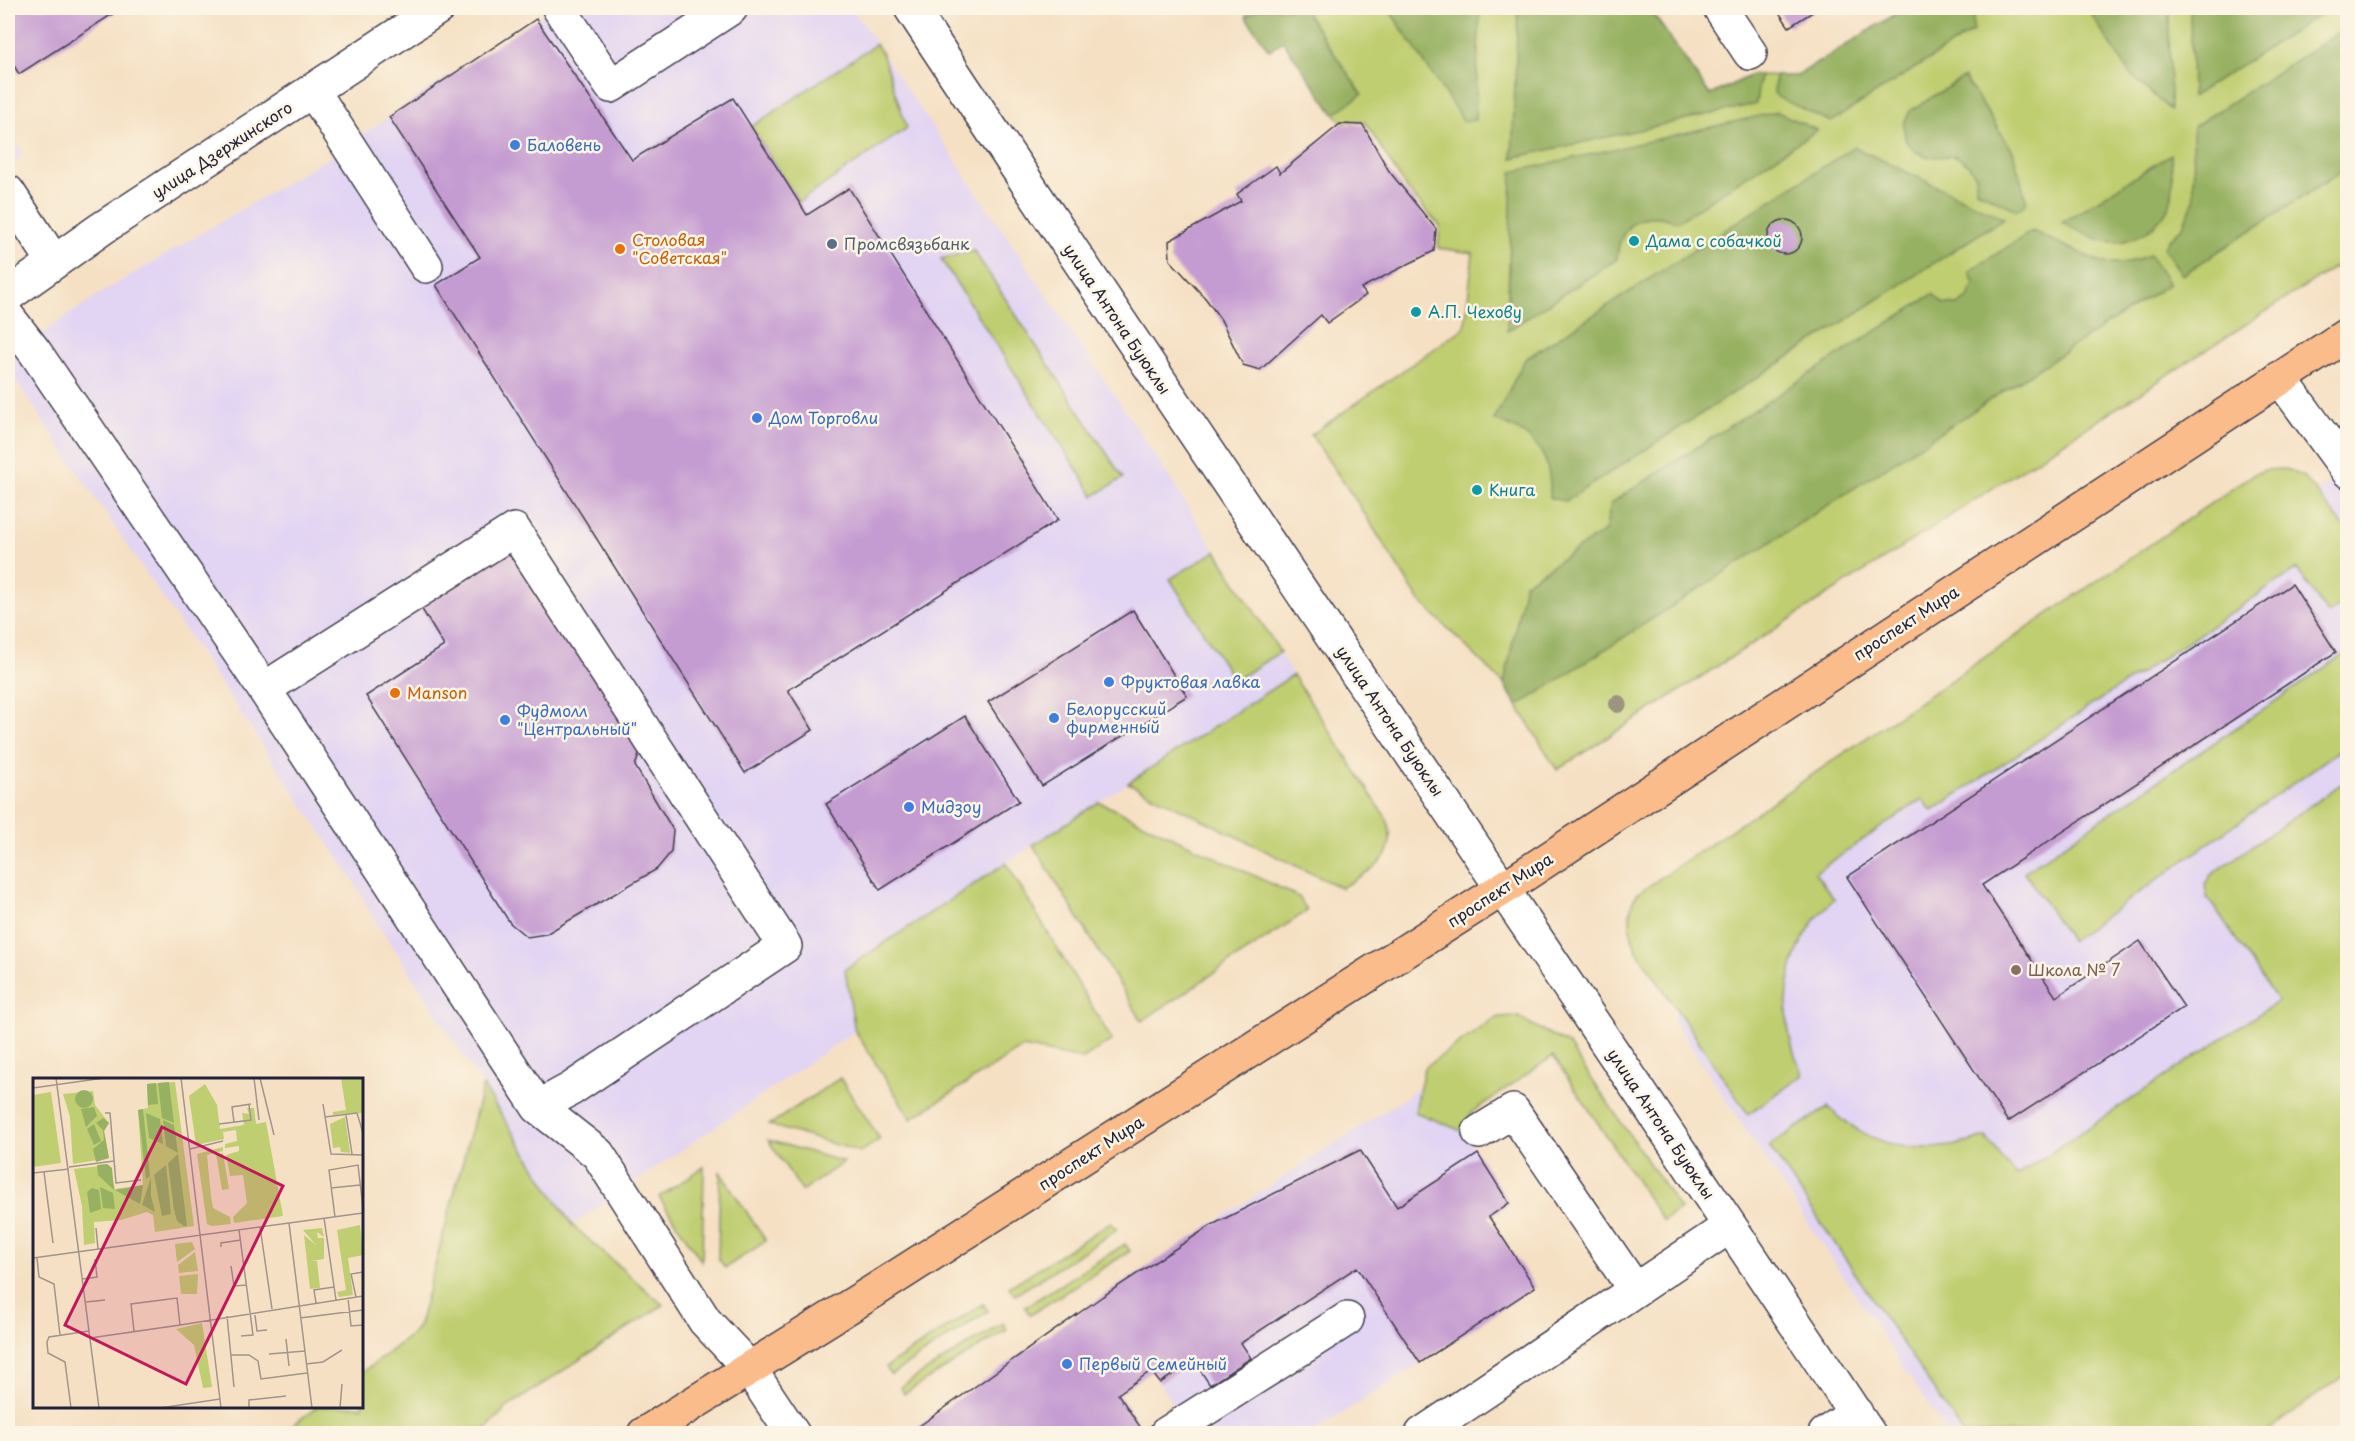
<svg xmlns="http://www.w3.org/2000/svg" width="2355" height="1441" font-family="'Playpen Sans',sans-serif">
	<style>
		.built { fill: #e2d4f3 }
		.green { fill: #bfce70; stroke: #707856; stroke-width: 1.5 }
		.forest { fill: #97b162; stroke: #5c6a4e; stroke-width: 1.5 }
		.building { fill: #c59cd1 }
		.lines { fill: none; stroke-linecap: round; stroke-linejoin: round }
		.minor-casing { stroke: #423e4f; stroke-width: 36 }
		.major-casing { stroke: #423e4f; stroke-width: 36 }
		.minor { stroke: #fff; stroke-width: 33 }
		.major { stroke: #fabc8b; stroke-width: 33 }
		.tree { fill: #9b9481 }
		.shop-dot { fill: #3f7fe0; stroke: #fcf5e5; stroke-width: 2 }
		.culture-dot { fill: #0f9aa8; stroke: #fcf5e5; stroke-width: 2 }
		.service-dot { fill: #5c6f8a; stroke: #fcf5e5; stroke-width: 2 }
		.food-dot { fill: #e8710a; stroke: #fcf5e5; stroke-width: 2 }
		.education-dot { fill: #8d6e63; stroke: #fcf5e5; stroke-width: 2 }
		.labels { text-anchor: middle; stroke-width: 5; stroke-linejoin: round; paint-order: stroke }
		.shop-label { font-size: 16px; fill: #366cbe; stroke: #fcf5e5; text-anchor: start }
		.street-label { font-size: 16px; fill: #22223b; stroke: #fcf5e5 }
		.food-label { font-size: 16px; fill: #c56008; stroke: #fcf5e5; text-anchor: start }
		.culture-label { font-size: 16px; fill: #0d838f; stroke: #fcf5e5; text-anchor: start }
		.service-label { font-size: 16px; fill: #4e5e75; stroke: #fcf5e5; text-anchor: start }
		.education-label { font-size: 16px; fill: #785e54; stroke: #fcf5e5; text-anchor: start }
		.inset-road { fill: none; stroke: #a1948d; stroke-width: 1.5 }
		.view { fill: #c2185b; fill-opacity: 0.15; stroke: #c2185b; stroke-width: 3 }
		.inset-edge { fill: none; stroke: #22223b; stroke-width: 3 }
	</style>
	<rect width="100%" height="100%" fill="#fcf5e5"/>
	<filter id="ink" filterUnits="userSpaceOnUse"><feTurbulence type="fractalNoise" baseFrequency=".0167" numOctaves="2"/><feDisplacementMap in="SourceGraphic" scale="12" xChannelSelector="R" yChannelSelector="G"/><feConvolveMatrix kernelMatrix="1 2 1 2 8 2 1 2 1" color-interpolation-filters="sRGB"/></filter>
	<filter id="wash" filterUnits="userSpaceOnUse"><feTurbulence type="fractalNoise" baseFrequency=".008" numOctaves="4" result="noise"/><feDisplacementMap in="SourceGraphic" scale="24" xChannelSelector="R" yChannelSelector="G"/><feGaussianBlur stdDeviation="1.35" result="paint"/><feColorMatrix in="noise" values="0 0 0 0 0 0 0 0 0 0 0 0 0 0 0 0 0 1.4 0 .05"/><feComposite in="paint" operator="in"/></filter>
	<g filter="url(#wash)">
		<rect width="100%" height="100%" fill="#f5e0c3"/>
		<!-- built -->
		<path class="built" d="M552 8H852L1159 461 1293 675 845 969 855 1031 572 1225 391 943 376 923 352 878 8 369V357L96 296 330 157Z
			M8 131 24 155 8 166Z
			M2347 471V1372L2264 1433H1947L1673 1020 1698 920Z
			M1430 1081 1478 1154 1342 1244 1420 1363 1312 1433H1192L1151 1371 1057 1433 908 1434 1103 1296Z"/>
		<!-- green -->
		<path class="green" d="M1248 8H1649L1710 95 1752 75 1797 76 1905 8H2347V259L1557 770 1504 684 1419 600 1357 502 1311 435 1465 327 1473 253 1438 248 1440 226 1406 188 1365 122 1340 121 1283 41 1269 50 1246 17Z
			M876 44 882 53 907 128 799 202 751 127Z
			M974 251 1123 478 1094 496 941 259Z
			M2347 416V451L2338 432 2341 422Z
			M2281 469 2289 470 2304 477 2347 530V600L2328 614 2297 569 1932 811 1922 799 1815 873 1834 899C1784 946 1774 1014 1803 1075L1748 1114 1637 951C1628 932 1627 908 1637 894L2254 474 2265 470Z
			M1216 551 1280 652 1234 681 1170 579Z
			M2346 653 2348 656 2347 745 2071 941 2024 872Z
			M1293 675 1387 819C1400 860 1371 869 1341 888L1128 783Z
			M2347 780V1373L2264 1433H1963L1769 1146 1828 1107C1873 1151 1928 1157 1986 1137L2016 1176 2278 1001 2207 897 2205 884 2211 875Z
			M1099 802 1299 897 1307 911 1142 1021 1033 845Z
			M1006 863 1112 1040 1083 1059 1023 1047 911 1119 855 1031 845 969Z
			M1516 1016 1568 1044 1680 1209 1663 1221 1553 1056 1471 1113 1469 1134 1415 1112 1424 1068 1492 1020 1500 1017Z
			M840 1078 880 1139 861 1152 769 1125Z
			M483 1086 572 1225 663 1305 506 1408 482 1433H282L317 1407 362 1406V1373L412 1334 419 1325Z
			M768 1140 844 1162 802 1191Z
			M704 1167 702 1262 659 1197Z
			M720 1172 766 1241 725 1268 718 1258Z
			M1111 1222 1117 1230 1015 1295 1009 1287Z
			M1125 1244 1130 1251 1030 1315 1025 1307Z
			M983 1304 988 1311 891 1375 886 1367Z
			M1003 1323 1007 1330 904 1394 900 1387Z"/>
		<!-- forest -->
		<path class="forest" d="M1260 8H1303L1362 94 1334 114 1283 41 1269 50 1246 17Z
			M1388 8H1480L1475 120 1464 122Z
			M1518 8H1649L1710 95 1752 75H1760L1756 104 1512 158Z
			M1905 8H1977L1973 18V31L1831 122 1779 98 1774 93 1775 76H1797Z
			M2087 8H2169L2170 110 2130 74Z
			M2190 8H2330L2192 97Z
			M2347 27V168L2182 275 2163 247 2183 226 2194 200 2193 127Z
			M1964 77 2013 151 2027 203 2017 210 1976 190V176L1968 164 1956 156 1927 157 1914 151 1905 139 1904 124 1910 111Z
			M1777 112 1817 130 1677 222C1643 208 1619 223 1617 259L1507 331 1512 172Z
			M1854 147 2004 218 1566 501 1550 498C1552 454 1536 434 1494 420L1525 359Z
			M2171 154C2171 168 2175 187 2171 200 2164 225 2131 247 2105 241 2091 238 2075 229 2062 223Z
			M2032 231 2102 263H2126L2150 255 2169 284 1518 706 1504 684 1525 583 1605 531 1611 503 1933 294 1944 304 1958 305 1969 297 1974 284 1970 271Z"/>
		<g id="blocks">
			<!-- building -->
			<path class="building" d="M8 8H122L19 74 8 56Z
				M1776 8H1819L1789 27Z
				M536 19 632 160 733 98 807 215 849 188 1058 520 788 690 813 730 745 773 436 285 480 257 389 117Z
				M1340 124 1363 125 1389 171 1436 229 1434 251 1361 288 1366 295 1327 323 1321 315 1260 370 1243 365 1221 320 1206 299 1170 260 1169 241 1241 201 1237 194 1276 166 1280 173Z
				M1768 237a17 17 0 1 1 34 0a17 17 0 1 1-34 0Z
				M517 544 643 744 635 766 673 830 671 852 657 869 546 934 527 937 510 923 366 696 444 646 420 606Z
				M2292 584 2336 652 1982 885 2056 997 2140 941 2184 1007 2008 1122 1847 877Z
				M1133 610 1187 696 1042 786 988 702Z
				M965 716 1019 801 880 890 826 804Z
				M1360 1150 1397 1207 1478 1154 1509 1203 1489 1217 1535 1287 1420 1363 1357 1267 1241 1343 1251 1358 1210 1385 1194 1361 1160 1383 1151 1371 1118 1394 1145 1434H908L1103 1296 1210 1226Z"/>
		</g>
	</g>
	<g filter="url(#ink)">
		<use href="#blocks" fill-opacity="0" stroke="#423e4f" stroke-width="1.5"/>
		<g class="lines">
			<!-- minor casing -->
			<g class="minor-casing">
				<path id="minor" d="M559 8 611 86 731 8
					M911 8C1226 486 1552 957 1869 1434
					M1720 8 1750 53
					M313 91 426 266
					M8 192 54 262
					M8 295 101 229 438 8
					M8 317 35 352 264 689 538 1107 571 1089 785 946 514 530 264 689
					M2280 378 2348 471
					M538 1107 598 1154 705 1321 749 1368 793 1434
					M1479 1132 1513 1111 1635 1290
					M1166 1434 1347 1319
					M1422 1434 1730 1226
					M1825 1434 1856 1413"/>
			</g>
			<!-- major casing -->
			<g class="major-casing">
				<path id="major" d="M644 1434 874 1291 1504 888 2348 334"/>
			</g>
			<!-- minor -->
			<use href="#minor" class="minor"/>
			<!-- major -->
			<use href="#major" class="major"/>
		</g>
		<!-- trees -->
		<circle class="tree" cx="1618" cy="704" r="9"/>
	</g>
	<!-- markers -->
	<g class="shop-dot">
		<circle cx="515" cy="145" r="6"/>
		<circle cx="757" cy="418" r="6"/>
		<circle cx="1109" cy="682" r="6"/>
		<circle cx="1054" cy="718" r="6"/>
		<circle cx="505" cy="720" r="6"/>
		<circle cx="909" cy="807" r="6"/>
		<circle cx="1067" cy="1364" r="6"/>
	</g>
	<g class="culture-dot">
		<circle cx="1634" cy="241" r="6"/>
		<circle cx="1416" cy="312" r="6"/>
		<circle cx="1477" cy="490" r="6"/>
	</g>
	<circle class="service-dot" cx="832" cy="244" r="6"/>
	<g class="food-dot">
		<circle cx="620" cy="249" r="6"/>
		<circle cx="395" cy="693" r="6"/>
	</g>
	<circle class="education-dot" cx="2016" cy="970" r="6"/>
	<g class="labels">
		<!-- shop labels -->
		<g class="shop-label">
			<text x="527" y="151">Баловень</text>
			<text x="769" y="424">Дом Торговли</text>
			<text x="1121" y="688">Фруктовая лавка</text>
			<text x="1066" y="715">Белорусский<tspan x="1066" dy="18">фирменный</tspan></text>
			<text x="517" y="717">Фудмолл<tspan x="517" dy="18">"Центральный"</tspan></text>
			<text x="921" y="813">Мидзоу</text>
			<text x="1079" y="1370">Первый Семейный</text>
		</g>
		<!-- street labels -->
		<g class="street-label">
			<text transform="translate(222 150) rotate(-33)" y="6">улица Дзержинского</text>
			<text transform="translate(1117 319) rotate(56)" y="6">улица Антона Буюклы</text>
			<text transform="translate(1906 623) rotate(-33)" y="6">проспект Мира</text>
			<text transform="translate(1390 721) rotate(56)" y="6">улица Антона Буюклы</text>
			<text transform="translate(1500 890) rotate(-33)" y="6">проспект Мира</text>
			<text transform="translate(1661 1124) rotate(56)" y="6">улица Антона Буюклы</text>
			<text transform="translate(1091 1153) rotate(-33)" y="6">проспект Мира</text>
		</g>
		<!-- food labels -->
		<g class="food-label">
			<text x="632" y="246">Столовая<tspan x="632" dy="18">"Советская"</tspan></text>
			<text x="407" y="699">Manson</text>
		</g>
		<!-- culture labels -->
		<g class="culture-label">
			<text x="1646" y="247">Дама с собачкой</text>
			<text x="1428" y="318">А.П. Чехову</text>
			<text x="1489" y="496">Книга</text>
		</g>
		<!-- service labels -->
		<g class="service-label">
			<text x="844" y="250">Промсвязьбанк</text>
		</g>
		<!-- education labels -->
		<g class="education-label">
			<text x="2028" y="976">Школа № 7</text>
		</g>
	</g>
	<!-- overview -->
	<g transform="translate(33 1078)">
		<rect width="330" height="330" fill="#f5e0c3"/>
		<path d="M308 0H330V35L300 37V34L313 32ZM142 4 161 148 122 154 120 137 114 134 88 142 61 144 62 165 51 167 49 128 41 91 76 87 82 111 110 107 105 32 115 30 114 6ZM172 6 184 27 187 51 211 47 209 35 216 36 214 30H221L223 46 233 44 250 138 201 145 200 139 214 125 210 97 197 98 193 77 206 73V68L192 70V66L204 63 203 52 190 54 191 61 163 67 156 18ZM60 13 62 27 76 45 71 53 76 80 40 86 37 39 30 16ZM18 14 28 85 0 89V17ZM312 39 317 75 308 74 307 69 300 70 297 46ZM190 69V73L174 77 178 118 180 130 197 139 198 146 179 148 174 146 164 76ZM190 75 196 111 189 112 183 76ZM327 147 330 177 315 180 320 217 306 219 304 214 313 212 304 152ZM289 150 291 159 284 154 285 160H291V181L278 183H284L287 210 277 211 271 157 284 168 270 152ZM159 164 162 171 144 184 142 166ZM162 174 165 193 146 195 145 187ZM165 196 164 216H148L146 198ZM169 245 179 309 170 310 161 267 143 251Z" fill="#bfce70"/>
		<path d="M136 4 141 45 129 40 125 5ZM123 5 125 26 115 27 114 6ZM42 21a9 9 0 1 1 18 0a9 9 0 1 1-18 0ZM61 29 64 38 53 49 48 31ZM110 31 117 98 113 101 105 32ZM113 35 127 41 130 66 116 60ZM70 40 76 45 71 53 76 80 63 84 60 71 71 62 70 52 63 45ZM130 42 141 47 145 75 133 68ZM61 46 68 63 61 67 54 51ZM145 76 154 148H151L144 143 141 132 135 85ZM74 86 79 90 81 112 65 97 64 87ZM133 87 138 136 129 138 121 97ZM118 99V118L122 134 109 127ZM111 102 107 126 82 112 110 107ZM67 109 80 115 82 131 70 130ZM59 110 66 112 68 131 57 135 54 114Z" fill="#97b162"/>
		<path class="inset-road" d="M23 0 66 330M148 0 188 330M221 0 226 42M227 0 241 57M0 10 71 0M290 26 298 76 330 77M72 35H77L83 105 108 102M313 37 319 76M292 39 324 35 330 55M201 44 199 29 218 26M186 46 218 42 216 27M157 71 190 63M36 89 81 83M11 94 20 165M0 95 36 91M298 110 327 107M302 139 296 92 325 87 330 130M291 140 303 222M256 145 279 330M227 149 239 231M63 150 65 171M206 152 220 257 208 258M188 169V165L208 162M0 180 330 135M4 180 6 199 21 206 27 257M198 188 201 208 214 207M49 201 64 199 62 181M323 219 318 196 330 194M315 220 318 248 330 247M53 224 72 222M283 225 281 212 301 209M222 237 224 253 234 252M194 238 201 309M267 240 330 232M147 247 330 218M57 260 147 247 144 220 98 226 101 253M253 261 256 288M236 276 272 273M198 277H216L225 283 228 301 274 295M273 286 290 284 309 272M38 330 32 284 15 275 14 264 16 259 56 253M127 330 187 321M216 330V322L253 318M307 330 309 306"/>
		<path class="view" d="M129 49 250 108 153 306 32 247Z"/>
		<rect width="330" height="330" class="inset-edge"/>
	</g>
	<!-- margin -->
	<rect width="2355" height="1441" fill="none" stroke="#fcf5e5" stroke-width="30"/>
</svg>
